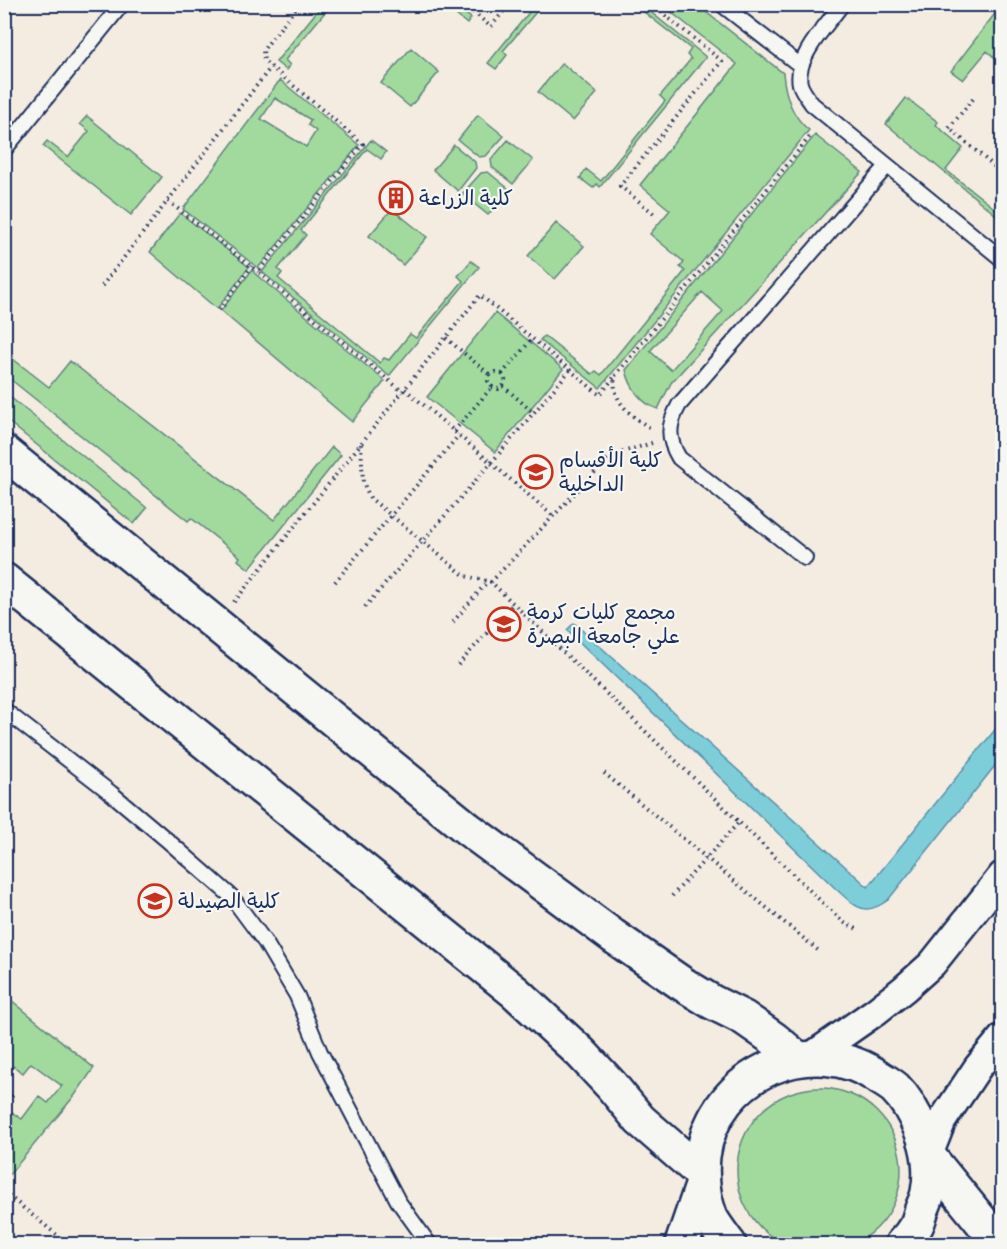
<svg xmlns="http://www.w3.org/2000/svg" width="1007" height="1249" font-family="Sriracha,'Playpen Sans Arabic',sans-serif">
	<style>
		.green { fill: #a2da9e; stroke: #5e847e; stroke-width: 1.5; fill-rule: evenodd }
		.water { fill: #7eceda; stroke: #568ea8; stroke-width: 1.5 }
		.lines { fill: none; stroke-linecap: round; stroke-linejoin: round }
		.lane-casing { stroke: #1b2f5e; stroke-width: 18 }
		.street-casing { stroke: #1b2f5e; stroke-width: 32 }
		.secondary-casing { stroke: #1b2f5e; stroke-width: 38 }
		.path { stroke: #1b2f5e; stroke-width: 4; stroke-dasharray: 1.5 4.5; stroke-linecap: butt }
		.lane { stroke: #f6f6f2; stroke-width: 14 }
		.street { stroke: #f6f6f2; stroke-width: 27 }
		.secondary { stroke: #f6f6f2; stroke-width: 33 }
		.labels { text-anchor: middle; stroke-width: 4.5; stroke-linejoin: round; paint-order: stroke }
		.poi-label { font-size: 21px; fill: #1b2f5e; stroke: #f6f6f2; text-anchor: start }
	</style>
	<rect width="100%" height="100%" fill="#f5ece1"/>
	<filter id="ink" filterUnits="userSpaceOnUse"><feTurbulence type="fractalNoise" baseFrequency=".0167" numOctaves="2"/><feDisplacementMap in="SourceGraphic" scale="12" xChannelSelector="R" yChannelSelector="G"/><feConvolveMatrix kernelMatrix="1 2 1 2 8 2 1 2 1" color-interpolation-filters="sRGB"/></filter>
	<g filter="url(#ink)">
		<!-- green -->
		<path class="green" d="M322 5H331L285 60 290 65 286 70 276 62Z
			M444 5H454L471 18 467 24Z
			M535 5H542L503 51 507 55 496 69 488 63Z
			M635 5H642L706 57 600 187 597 184 593 188 580 178 586 169 601 181 665 101 660 96 691 59 687 55 691 49Z
			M662 5H697L783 73C785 95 791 116 809 130L600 388 540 340 544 336 592 374 596 371 601 375 685 271 680 267 684 262 650 234 670 210 640 185 737 64Z
			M1000 7 1002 10V64L987 51 963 80 951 71Z
			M411 48 439 72 410 107 381 83Z
			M562 63 597 93 573 121 538 92Z
			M280 80 359 145 258 268 183 209ZM275 98 311 120 308 125 316 131 306 147 261 119Z
			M906 98 938 122 936 125 963 148 946 170 1002 214V220L886 124Z
			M478 115 504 136 486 156 479 157 458 140Z
			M87 116 162 177 131 215 43 146 47 141 68 157 89 131 80 124Z
			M815 135 862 172 671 383 658 409C641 404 630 387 626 370ZM702 292 723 311 671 370 650 351Z
			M371 140 386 152 381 159 367 149 301 230 306 235 278 269 282 273 278 278 380 363 384 358 389 360 410 334 416 338 463 281 458 276 471 261 479 267 389 376 262 272Z
			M508 140 533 160 513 184 492 167 491 160Z
			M454 145 475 162 476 168 458 191 433 170Z
			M488 172 509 189 488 215 462 194 481 173Z
			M392 209 427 237 403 265 369 236Z
			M180 213 249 267 217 309 150 252Z
			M556 223 584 246 555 279 528 256Z
			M252 270 254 271V273L385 381 352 422 221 311Z
			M495 313 563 369 495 452 427 397Z
			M4 352 49 387 70 361 274 520 332 447 341 455 249 569 238 560 240 557 191 518 188 521 5 375Z
			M5 393 147 508 134 524 5 419Z
			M5 995 94 1068 75 1095 5 1180V1118L10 1111 22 1119 39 1096 48 1103 62 1086 31 1063 23 1073 13 1066 5 1078Z
			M737 1170a82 82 0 1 1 164 0a82 82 0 1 1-164 0Z
			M1002 1118V1201L996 1175Z"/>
		<!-- water -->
		<path class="water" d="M574 623 868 887 1002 721V757L888 900C864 918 855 906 836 889L567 630Z"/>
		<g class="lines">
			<!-- lane casing -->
			<g class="lane-casing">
				<path id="lane" d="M721 4 801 66
					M842 4C828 24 794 58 800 84 802 91 808 98 812 104L1002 259
					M4 150 122 4
					M805 558 679 458C667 438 668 425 679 405L887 166
					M4 710 111 793 167 840 231 896 265 942 297 996 320 1052 398 1201 429 1244"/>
			</g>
			<!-- street casing -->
			<g class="street-casing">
				<path id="street" d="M809 1058 875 1012 904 989 932 964 1002 876
					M929 1154 942 1121 978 1067 1002 1038"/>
			</g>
			<!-- secondary casing -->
			<g class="secondary-casing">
				<path id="secondary" d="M4 452 468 829 613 936 681 983 712 1002 744 1018 774 1039 798 1059
					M4 580 515 992 581 1053 611 1085 640 1120 701 1173
					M930 1158 1000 1244
					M682 1244 702 1186
					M729 1244C723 1236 716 1227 711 1218 703 1198 701 1177 703 1156 714 1073 812 1030 880 1078 885 1081 890 1084 895 1088 907 1100 915 1115 921 1130 929 1149 932 1172 928 1192 927 1198 924 1204 922 1209 920 1215 919 1221 916 1226 912 1233 907 1239 902 1244"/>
			</g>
			<!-- path -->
			<path class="path" d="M299 4 263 50 264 61 363 144 258 272 403 392
				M464 4 491 27 509 4
				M651 4 722 61 620 186 657 216
				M973 99 949 128 1002 173
				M168 201 258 272
				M102 286 271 67
				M219 310 252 266
				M446 338 490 375
				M502 374 532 339
				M502 374C506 378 506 382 503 386
				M490 375 496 372 502 374
				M490 375 488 381 492 387
				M503 386 534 413
				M492 387 498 389 503 386
				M405 389 553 516
				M649 427C630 416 611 400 615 376L812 134
				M454 431 492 387
				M652 443 610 456 491 582 829 909 845 923 857 929
				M361 444 363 482 370 498 465 576 491 582
				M335 582 459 435
				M234 602 480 295 600 395 615 376
				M365 607 491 463 570 370
				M453 622 488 581
				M458 665 513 604
				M604 773 820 952
				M672 896 739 822
				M4 1088 13 1095 4 1104
				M4 1192 68 1244"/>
			<!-- lane -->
			<use href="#lane" class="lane"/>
			<!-- street -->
			<use href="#street" class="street"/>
			<!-- secondary -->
			<use href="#secondary" class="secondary"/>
		</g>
	</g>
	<!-- icons -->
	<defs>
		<g id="building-ring" transform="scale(1.725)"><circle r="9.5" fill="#f6f6f2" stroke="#c8321e" stroke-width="1.5"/><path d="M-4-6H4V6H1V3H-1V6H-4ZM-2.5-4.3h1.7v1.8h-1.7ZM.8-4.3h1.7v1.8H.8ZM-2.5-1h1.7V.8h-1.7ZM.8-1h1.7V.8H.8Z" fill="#c8321e"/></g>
		<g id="university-ring" transform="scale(1.725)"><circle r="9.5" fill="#f6f6f2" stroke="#c8321e" stroke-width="1.5"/><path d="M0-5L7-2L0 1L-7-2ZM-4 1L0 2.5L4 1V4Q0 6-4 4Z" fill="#c8321e"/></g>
	</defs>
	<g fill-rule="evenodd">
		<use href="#building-ring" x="396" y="198"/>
		<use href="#university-ring" x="536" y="472"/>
		<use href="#university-ring" x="504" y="624"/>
		<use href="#university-ring" x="155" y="901"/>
	</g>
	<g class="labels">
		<!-- poi labels -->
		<g class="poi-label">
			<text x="419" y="205">كلية الزراعة</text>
			<text x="559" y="467">كلية الأقسام<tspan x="559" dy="24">الداخلية</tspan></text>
			<text x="527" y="619">مجمع كليات كرمة<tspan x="527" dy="24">علي جامعة البصرة</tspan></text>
			<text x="178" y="908">كلية الصيدلة</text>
		</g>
	</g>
	<!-- margin -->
	<rect width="1007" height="1249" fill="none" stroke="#f6f6f2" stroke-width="24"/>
	<rect x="12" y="12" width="983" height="1225" fill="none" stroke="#1b2f5e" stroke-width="2" filter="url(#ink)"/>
</svg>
